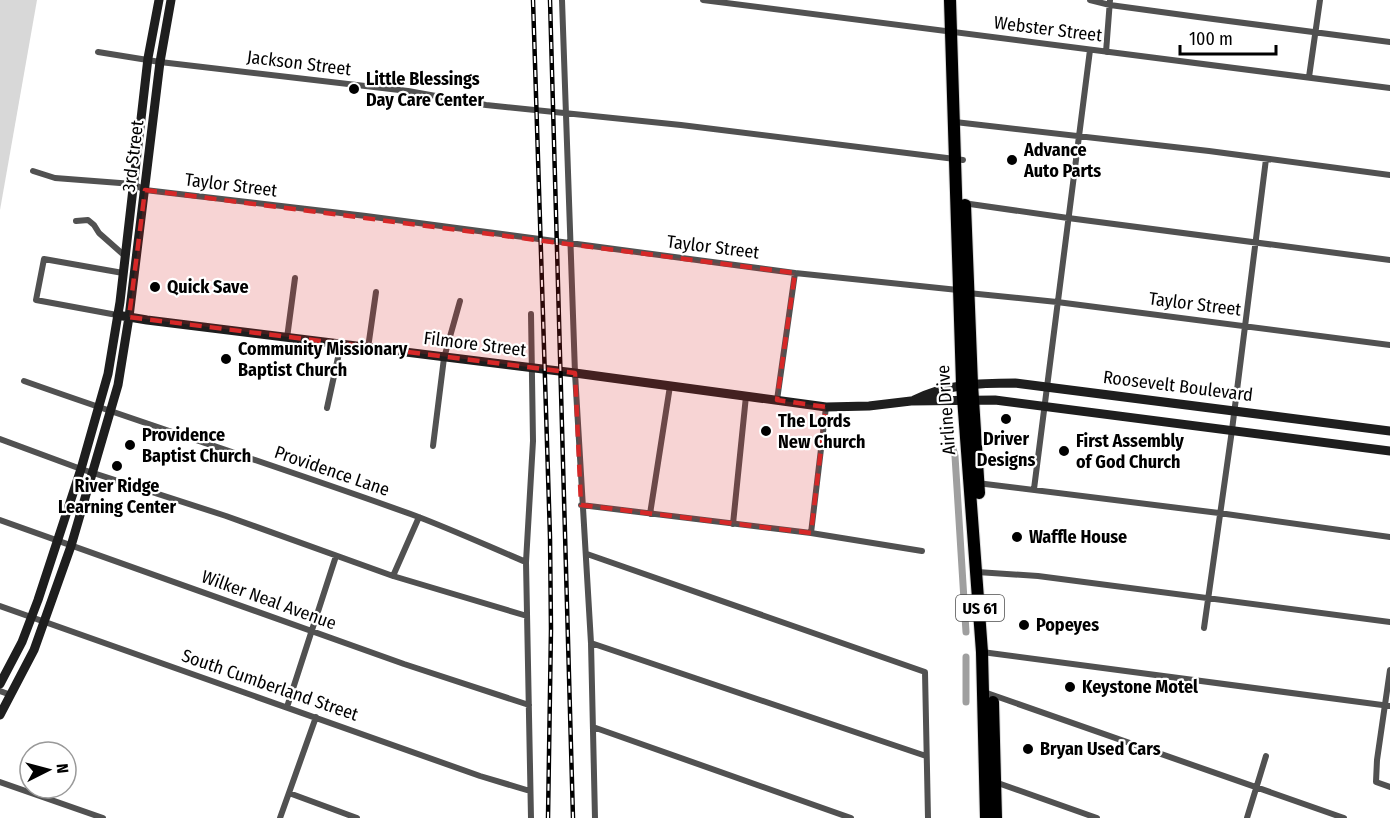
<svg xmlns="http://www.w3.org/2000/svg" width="1390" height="818" font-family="'Fira Sans Condensed',sans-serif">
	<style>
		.green { fill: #d8d8d8 }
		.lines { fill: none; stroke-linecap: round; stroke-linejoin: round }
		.canal { stroke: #9f9f9f; stroke-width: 7 }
		.highway-casing { stroke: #dbdbdb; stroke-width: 14 }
		.street { stroke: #515151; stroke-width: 6 }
		.secondary { stroke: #1e1e1e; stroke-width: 9 }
		.highway { stroke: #000; stroke-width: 12 }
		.rail-casing { stroke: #000; stroke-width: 4.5 }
		.rail { stroke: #fff; stroke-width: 2; stroke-dasharray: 7; stroke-linecap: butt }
		.marked { fill: #d62828; fill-opacity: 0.2; stroke: #d62828; stroke-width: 4.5; stroke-dasharray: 12 8; stroke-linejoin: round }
		.poi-dot { fill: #000; stroke: #fff; stroke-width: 2 }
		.labels { text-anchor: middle; stroke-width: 4.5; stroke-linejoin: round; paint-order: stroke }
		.shield { fill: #fff; stroke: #4c4c4c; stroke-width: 1.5 }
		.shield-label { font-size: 16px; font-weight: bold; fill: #000 }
		.street-label { font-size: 18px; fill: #000; stroke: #fff }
		.poi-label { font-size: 18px; font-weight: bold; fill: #000; stroke: #fff; text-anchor: start }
	</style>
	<rect width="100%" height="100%" fill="#fff"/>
	<!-- green -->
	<path class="green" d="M0 0H37L0 210Z"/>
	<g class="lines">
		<!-- canal -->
		<path class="canal" d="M948 411 949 434 955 456 966 632
			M966 657V702"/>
		<!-- highway casing -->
		<g class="highway-casing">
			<path id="highway" d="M950 0 962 384 982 652 986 818
				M965 205 972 384 979 493
				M993 702 996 818"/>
		</g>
		<!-- street -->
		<path class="street" d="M562 0 575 373 591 643 595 818
			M703 0 1390 88
			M1090 0 1110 5 1198 17 1390 42
			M98 52 160 62 408 91 486 105 681 125 963 160
			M1106 52 1110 0
			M1309 77 1320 0
			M955 122 1209 151 1390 175
			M33 171 55 178 133 184 145 190 366 216 795 273 958 290 968 293 1057 302 1390 345
			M963 203 1068 218 1390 260
			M76 221 88 220 94 225 99 233 125 256
			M117 315 36 300 44 259 123 273
			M287 338 295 278
			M368 348 376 292
			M24 381C154 427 286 469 416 516 453 530 490 547 526 562
			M777 400 795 273
			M327 408 341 344
			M0 439 81 469 226 516 393 576 527 616
			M433 446 444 358 460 301
			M977 483 1219 513 1390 537
			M1034 489 1090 50
			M581 505 811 533 922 551
			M650 514 670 386
			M0 520 404 664 529 705
			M733 524 746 396
			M811 533 826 407
			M587 554 925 672 928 818
			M977 572 1038 576 1390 622
			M393 576 419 517
			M0 606 480 776 530 791
			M1204 628 1232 430 1266 159
			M591 643 926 756
			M982 652 1390 706
			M1390 670 1377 760 1376 782 1390 787
			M0 691 11 695
			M984 692 1344 818
			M287 707 336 556
			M593 727 851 818
			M0 782 103 818
			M995 782 1097 818
			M289 793 357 818
			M280 818 316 717
			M531 818 526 562 533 441 531 314
			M1247 818 1266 756"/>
		<!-- secondary -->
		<path class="secondary" d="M117 315 147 320 575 373 826 407 869 406 911 401 995 400 1390 451
			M914 400C947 384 979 383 1015 383L1390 431
			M0 684 22 642 38 600 81 469 108 374 120 302 148 58 159 0
			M0 715 34 650 71 546 118 385 129 317 160 62 171 0"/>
		<!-- highway -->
		<use href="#highway" class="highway"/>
		<!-- rail casing -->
		<g class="rail-casing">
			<path id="rail" d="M533 0 550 537 551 629 548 818
				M550 0 573 818"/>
		</g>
		<!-- rail -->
		<use href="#rail" class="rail"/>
	</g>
	<!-- marked area -->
	<path class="marked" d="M145 190 795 273 777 400 826 407 811 533 581 505 575 373 129 317Z"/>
	<!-- markers -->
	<g class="poi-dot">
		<circle cx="354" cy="89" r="6"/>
		<circle cx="1012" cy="160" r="6"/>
		<circle cx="155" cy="287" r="6"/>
		<circle cx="226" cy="359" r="6"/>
		<circle cx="1006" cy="419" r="6"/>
		<circle cx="766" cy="431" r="6"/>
		<circle cx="130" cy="445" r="6"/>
		<circle cx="1064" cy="451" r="6"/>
		<circle cx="117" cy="466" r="6"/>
		<circle cx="1017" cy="537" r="6"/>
		<circle cx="1024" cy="625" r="6"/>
		<circle cx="1070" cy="687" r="6"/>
		<circle cx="1028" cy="749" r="6"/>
	</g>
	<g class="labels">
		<!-- shield labels -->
		<rect class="shield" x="956" y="595" width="48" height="26" rx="4.5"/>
		<g class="shield-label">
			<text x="980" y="614">US 61</text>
		</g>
		<!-- street labels -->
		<g class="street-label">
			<text transform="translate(1048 29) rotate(7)" y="6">Webster Street</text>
			<text transform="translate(299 63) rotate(7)" y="6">Jackson Street</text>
			<text transform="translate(133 156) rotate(-83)" y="6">3rd Street</text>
			<text transform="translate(231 185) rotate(7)" y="6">Taylor Street</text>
			<text transform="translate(713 247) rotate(7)" y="6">Taylor Street</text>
			<text transform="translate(1195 304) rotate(7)" y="6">Taylor Street</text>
			<text transform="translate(475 344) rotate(7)" y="6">Filmore Street</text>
			<text transform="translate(1178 386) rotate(7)" y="6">Roosevelt Boulevard</text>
			<text transform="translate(946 410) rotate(-94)" y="6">Airline Drive</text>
			<text transform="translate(332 471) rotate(19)" y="6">Providence Lane</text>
			<text transform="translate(269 600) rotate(20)" y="6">Wilker Neal Avenue</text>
			<text transform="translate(270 685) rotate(19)" y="6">South Cumberland Street</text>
		</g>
		<!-- poi labels -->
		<g class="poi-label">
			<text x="366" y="85">Little Blessings<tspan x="366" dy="21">Day Care Center</tspan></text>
			<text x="1024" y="156">Advance<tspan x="1024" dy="21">Auto Parts</tspan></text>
			<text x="167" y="293">Quick Save</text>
			<text x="238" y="355">Community Missionary<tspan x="238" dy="21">Baptist Church</tspan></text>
			<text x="778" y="427">The Lords<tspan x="778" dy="21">New Church</tspan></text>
			<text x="142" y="441">Providence<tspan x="142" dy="21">Baptist Church</tspan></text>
			<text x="1006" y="445" text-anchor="middle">Driver<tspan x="1006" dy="21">Designs</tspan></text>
			<text x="1076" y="447">First Assembly<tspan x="1076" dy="21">of God Church</tspan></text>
			<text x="117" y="492" text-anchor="middle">River Ridge<tspan x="117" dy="21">Learning Center</tspan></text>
			<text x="1029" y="543">Waffle House</text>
			<text x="1036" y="631">Popeyes</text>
			<text x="1082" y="693">Keystone Motel</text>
			<text x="1040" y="755">Bryan Used Cars</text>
		</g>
	</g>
	<!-- north arrow -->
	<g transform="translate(48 770) rotate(84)"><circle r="28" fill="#ffffff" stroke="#999999" stroke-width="1.5"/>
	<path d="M0-4.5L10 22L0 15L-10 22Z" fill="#000000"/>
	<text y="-9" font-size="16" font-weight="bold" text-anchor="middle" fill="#000000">N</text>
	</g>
	<!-- scale -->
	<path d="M1180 45v9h96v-9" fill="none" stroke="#000000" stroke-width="3"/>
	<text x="1189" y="45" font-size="18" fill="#000000" stroke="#ffffff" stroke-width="4.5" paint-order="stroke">100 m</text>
</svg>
